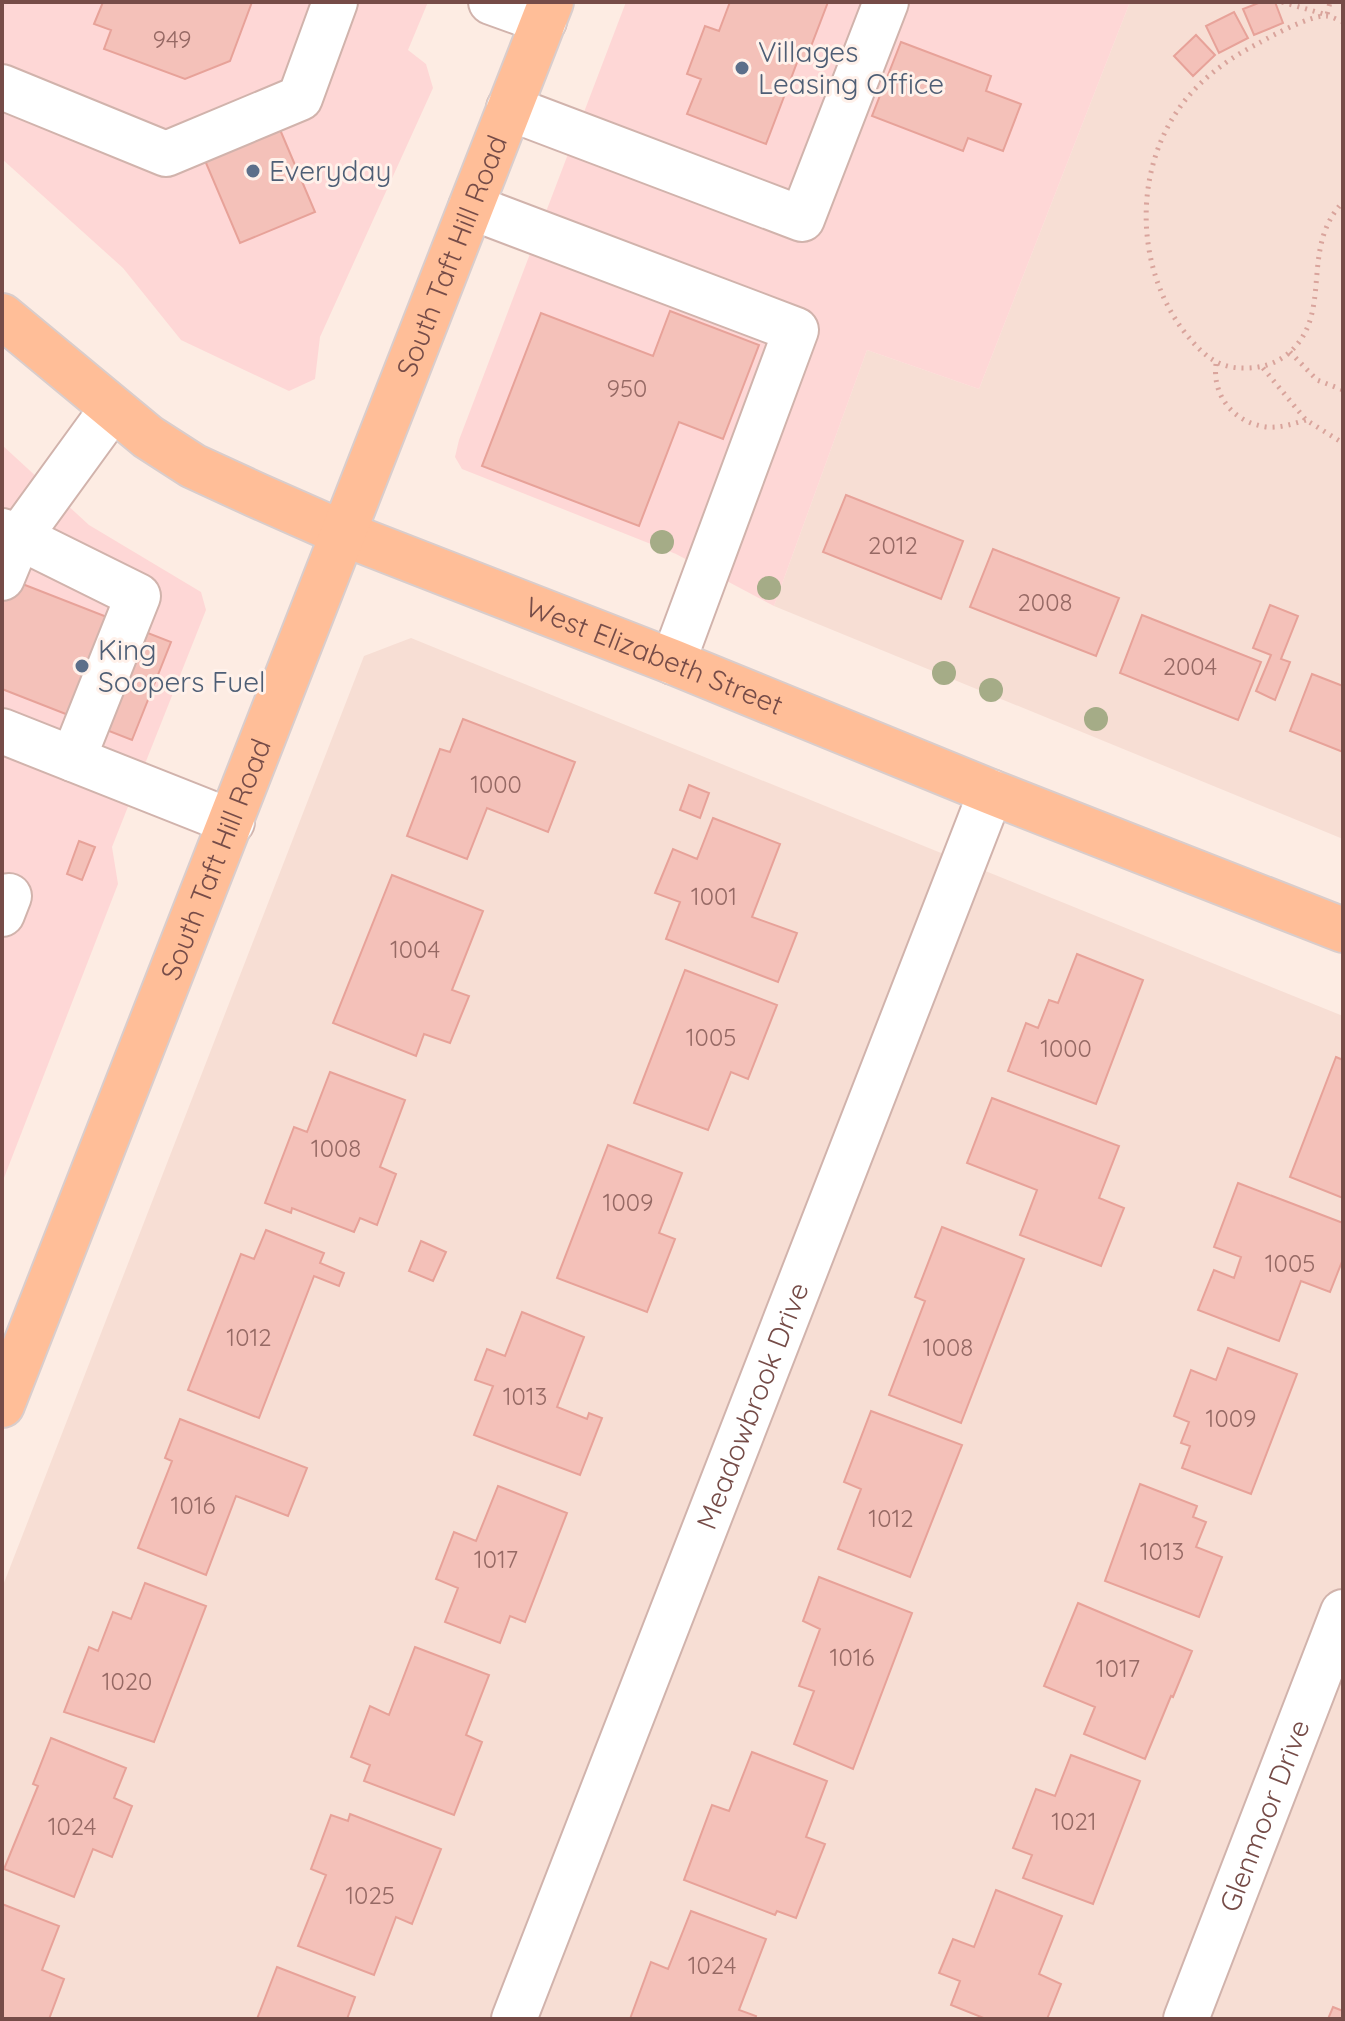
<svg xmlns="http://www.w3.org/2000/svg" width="1345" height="2021" font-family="Quicksand,sans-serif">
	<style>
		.residential { fill: #f7ded4 }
		.commercial { fill: #fed7d6 }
		.building { fill: #f4c1b9; stroke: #e7a299; stroke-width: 2 }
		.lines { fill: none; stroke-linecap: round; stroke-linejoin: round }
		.minor-casing { stroke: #d1b3ac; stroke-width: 48 }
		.major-casing { stroke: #d9cdcc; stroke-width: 48 }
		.path { stroke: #d9a49c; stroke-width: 5; stroke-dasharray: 2 6; stroke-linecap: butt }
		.minor { stroke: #fff; stroke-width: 44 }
		.major { stroke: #ffbe98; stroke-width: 44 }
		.tree { fill: #a5ac87 }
		.service-dot { fill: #5c6f8a; stroke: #fff1ea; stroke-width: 3 }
		.labels { text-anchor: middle; stroke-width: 6; stroke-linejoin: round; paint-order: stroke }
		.number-label { font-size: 24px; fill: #966964 }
		.service-label { font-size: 28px; fill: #4e5e75; stroke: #fff1ea; text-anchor: start }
		.street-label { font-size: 28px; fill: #764c48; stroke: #fff1ea }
	</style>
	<rect width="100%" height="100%" fill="#fdece3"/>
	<!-- residential -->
	<path class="residential" d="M1130 2H1343V839L774 606 867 350 979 389Z
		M411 638 1343 1016V2019H2V1588L364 656Z"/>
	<!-- commercial -->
	<path class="commercial" d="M2 2H428L408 50 426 64 433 88 320 337 315 379 289 391 181 340 123 268 2 159Z
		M626 2H1130L979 389 867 350 774 606 676 554 462 469 455 457 459 440Z
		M2 445 89 525 201 592 206 610 112 847 118 884 2 1183Z"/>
	<!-- building -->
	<path class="building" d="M103 2H252L230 61 185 79 104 49 111 30 94 24Z
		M730 2H828L805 62 798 60 766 144 687 114 701 79 687 74 705 26 719 31Z
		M1261 2H1275L1283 23 1254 35 1243 9Z
		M1234 12 1248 38 1219 53 1206 26Z
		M1196 35 1215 55 1193 76 1174 56Z
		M901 42 991 76 986 91 1021 104 1003 151 968 138 963 151 872 116Z
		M267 99 315 212 240 243 192 130Z
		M670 311 759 345 723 439 679 422 639 526 482 466 541 313 653 356Z
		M846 495 963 541 941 599 823 552Z
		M993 549 1119 598 1096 656 970 607Z
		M2 576 171 642 132 740 2 689Z
		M1270 605 1298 616 1281 659 1290 662 1275 700 1256 691 1271 655 1253 648Z
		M1142 615 1261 662 1238 720 1120 673Z
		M1312 674 1343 686V752L1290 731Z
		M463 719 575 762 548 832 487 808 467 859 407 836 440 749 450 752Z
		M689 785 709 793 700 818 680 810Z
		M713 818 780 844 752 917 797 933 778 982 666 939 680 902 655 893 673 849 697 859Z
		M79 841 95 847 82 880 67 874Z
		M392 875 483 911 452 990 469 996 450 1043 424 1034 416 1056 333 1023Z
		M1077 954 1143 980 1096 1104 1008 1071 1026 1023 1038 1028 1049 1000 1058 1003Z
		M685 970 777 1005 748 1079 731 1072 708 1130 634 1103Z
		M1336 1057 1343 1060V1198L1290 1177Z
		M330 1072 405 1100 380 1167 396 1174 377 1225 360 1218 354 1232 292 1208 291 1213 265 1203 294 1127 307 1132Z
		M992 1098 1119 1146 1099 1198 1124 1208 1101 1266 1020 1235 1037 1190 967 1163Z
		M608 1145 682 1173 659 1233 675 1239 647 1312 557 1278Z
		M1238 1183 1343 1223V1259L1330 1292 1301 1281 1279 1341 1198 1310 1214 1270 1234 1278 1241 1257 1214 1247Z
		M942 1227 1024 1259 961 1423 889 1395 925 1301 915 1297Z
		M266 1230 324 1253 320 1263 344 1273 339 1286 314 1276 259 1418 188 1390 241 1254 254 1259Z
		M421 1241 446 1252 433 1281 409 1271Z
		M522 1312 584 1337 557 1407 587 1419 589 1413 602 1418 580 1475 474 1435 493 1386 475 1380 487 1349 505 1356Z
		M1228 1348 1297 1374 1251 1494 1182 1468 1190 1446 1181 1443 1189 1422 1174 1416 1191 1370 1216 1380Z
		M871 1411 962 1445 910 1577 838 1549 861 1489 844 1482Z
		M180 1419 307 1468 288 1516 236 1496 206 1575 138 1548 172 1461 165 1458Z
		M1140 1484 1197 1506 1193 1517 1206 1522 1196 1547 1222 1557 1199 1617 1105 1581Z
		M498 1486 567 1513 525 1622 510 1616 500 1643 445 1622 458 1588 436 1579 454 1532 476 1541Z
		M819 1577 912 1613 853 1769 794 1744 814 1691 799 1686 820 1629 803 1621Z
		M145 1583 206 1606 154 1742 64 1712 89 1647 98 1651 113 1612 131 1619Z
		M1078 1603 1192 1651 1173 1697 1171 1696 1145 1759 1084 1734 1095 1707 1044 1686Z
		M415 1647 489 1675 466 1735 482 1742 454 1815 364 1781 370 1765 351 1757 370 1706 389 1715Z
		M51 1738 126 1768 114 1798 132 1806 112 1857 93 1849 74 1897 4 1869 38 1786 33 1784Z
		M752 1752 827 1781 806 1837 825 1844 796 1918 777 1911 775 1915 684 1880 712 1805 729 1811Z
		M1071 1755 1140 1781 1093 1904 1023 1878 1032 1855 1013 1848 1036 1789 1055 1796Z
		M350 1814 441 1849 412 1924 396 1917 374 1975 298 1946 326 1875 311 1869 331 1815 348 1821Z
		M996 1890 1062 1916 1039 1974 1061 1984 1047 2019H986L951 2005 960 1981 939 1973 953 1939 974 1947Z
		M2 1904 59 1926 42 1970 64 1979 49 2019H2Z
		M691 1911 766 1939 739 2010 756 2016 755 2019H630L651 1962 668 1969Z
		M277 1967 355 1997 347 2019H257Z
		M1333 2007 1343 2011V2019H1328Z"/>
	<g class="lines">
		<!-- minor casing -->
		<g class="minor-casing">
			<g id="minor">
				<path d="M491 2 544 21"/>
				<path d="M2 87 166 154 300 98 335 2"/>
				<path d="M509 108 802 219 886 2"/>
				<path d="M471 207 796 330 673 662"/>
				<path d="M2 531 19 537 112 409"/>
				<path d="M2 578 19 537 138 596 73 759"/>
				<path d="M2 731 232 822"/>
				<path d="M2 914 9 896"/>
				<path id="s1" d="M514 2019 991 792"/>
				<path id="s2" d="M1186 2019 1343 1612"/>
			</g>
		</g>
		<!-- major casing -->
		<g class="major-casing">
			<g id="major">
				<path id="s3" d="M2 316 148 437 193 466 256 495 342 533 673 662 991 792 1343 930"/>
				<path id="s4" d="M2 1405 551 2"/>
			</g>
		</g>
		<!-- path -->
		<path class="path" d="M1282 2 1327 15 1330 2
			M1343 22C1338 20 1331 16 1326 16 1311 15 1273 35 1259 43 1229 58 1200 79 1180 107 1132 174 1136 271 1186 334 1203 355 1218 369 1246 368 1262 368 1278 363 1290 352 1334 312 1299 248 1343 202
			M1290 352 1317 380 1343 390
			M1216 364C1212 396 1234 423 1267 427 1280 428 1293 424 1306 420
			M1263 368 1306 420 1343 443"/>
		<!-- minor -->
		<use href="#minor" class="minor"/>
		<!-- major -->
		<use href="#major" class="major"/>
	</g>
	<!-- trees -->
	<g class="tree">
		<circle cx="662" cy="542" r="12"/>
		<circle cx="769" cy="588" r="12"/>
		<circle cx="944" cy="673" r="12"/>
		<circle cx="991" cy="690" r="12"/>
		<circle cx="1096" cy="719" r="12"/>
	</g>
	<!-- markers -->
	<g class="service-dot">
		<circle cx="742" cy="68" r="8"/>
		<circle cx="253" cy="171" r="8"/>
		<circle cx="82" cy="666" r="8"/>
	</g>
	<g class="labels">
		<!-- number labels -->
		<g class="number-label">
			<text x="172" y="48">949</text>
			<text x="627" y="397">950</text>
			<text x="893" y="554">2012</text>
			<text x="1045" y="611">2008</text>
			<text x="1190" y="675">2004</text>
			<text x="496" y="793">1000</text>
			<text x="714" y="905">1001</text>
			<text x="415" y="958">1004</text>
			<text x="711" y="1046">1005</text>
			<text x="1066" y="1057">1000</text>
			<text x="336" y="1157">1008</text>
			<text x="628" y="1211">1009</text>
			<text x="1290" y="1272">1005</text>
			<text x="249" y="1346">1012</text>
			<text x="948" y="1356">1008</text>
			<text x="525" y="1405">1013</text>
			<text x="1231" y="1427">1009</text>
			<text x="193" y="1514">1016</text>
			<text x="891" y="1527">1012</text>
			<text x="1162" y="1560">1013</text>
			<text x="496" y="1568">1017</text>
			<text x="852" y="1666">1016</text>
			<text x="1118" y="1677">1017</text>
			<text x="127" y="1690">1020</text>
			<text x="1074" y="1830">1021</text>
			<text x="72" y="1835">1024</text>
			<text x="370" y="1904">1025</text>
			<text x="712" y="1974">1024</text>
		</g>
		<!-- service labels -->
		<g class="service-label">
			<text x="758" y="62">Villages<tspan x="758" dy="32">Leasing Office</tspan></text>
			<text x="269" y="181">Everyday</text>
			<text x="98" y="660">King<tspan x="98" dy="32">Soopers Fuel</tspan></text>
		</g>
		<!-- street labels -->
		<g class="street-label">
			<text dy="10" stroke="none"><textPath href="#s4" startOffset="1234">South Taft Hill Road</textPath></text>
			<text dy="10" stroke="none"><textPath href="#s3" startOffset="742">West Elizabeth Street</textPath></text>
			<text dy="10" stroke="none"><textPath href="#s4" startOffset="586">South Taft Hill Road</textPath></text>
			<text dy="10" stroke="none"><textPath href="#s1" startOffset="658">Meadowbrook Drive</textPath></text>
			<text dy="10" stroke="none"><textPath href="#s2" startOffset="218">Glenmoor Drive</textPath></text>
		</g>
	</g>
	<!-- border -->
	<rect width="1345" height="2021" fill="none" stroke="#764c48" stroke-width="8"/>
</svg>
